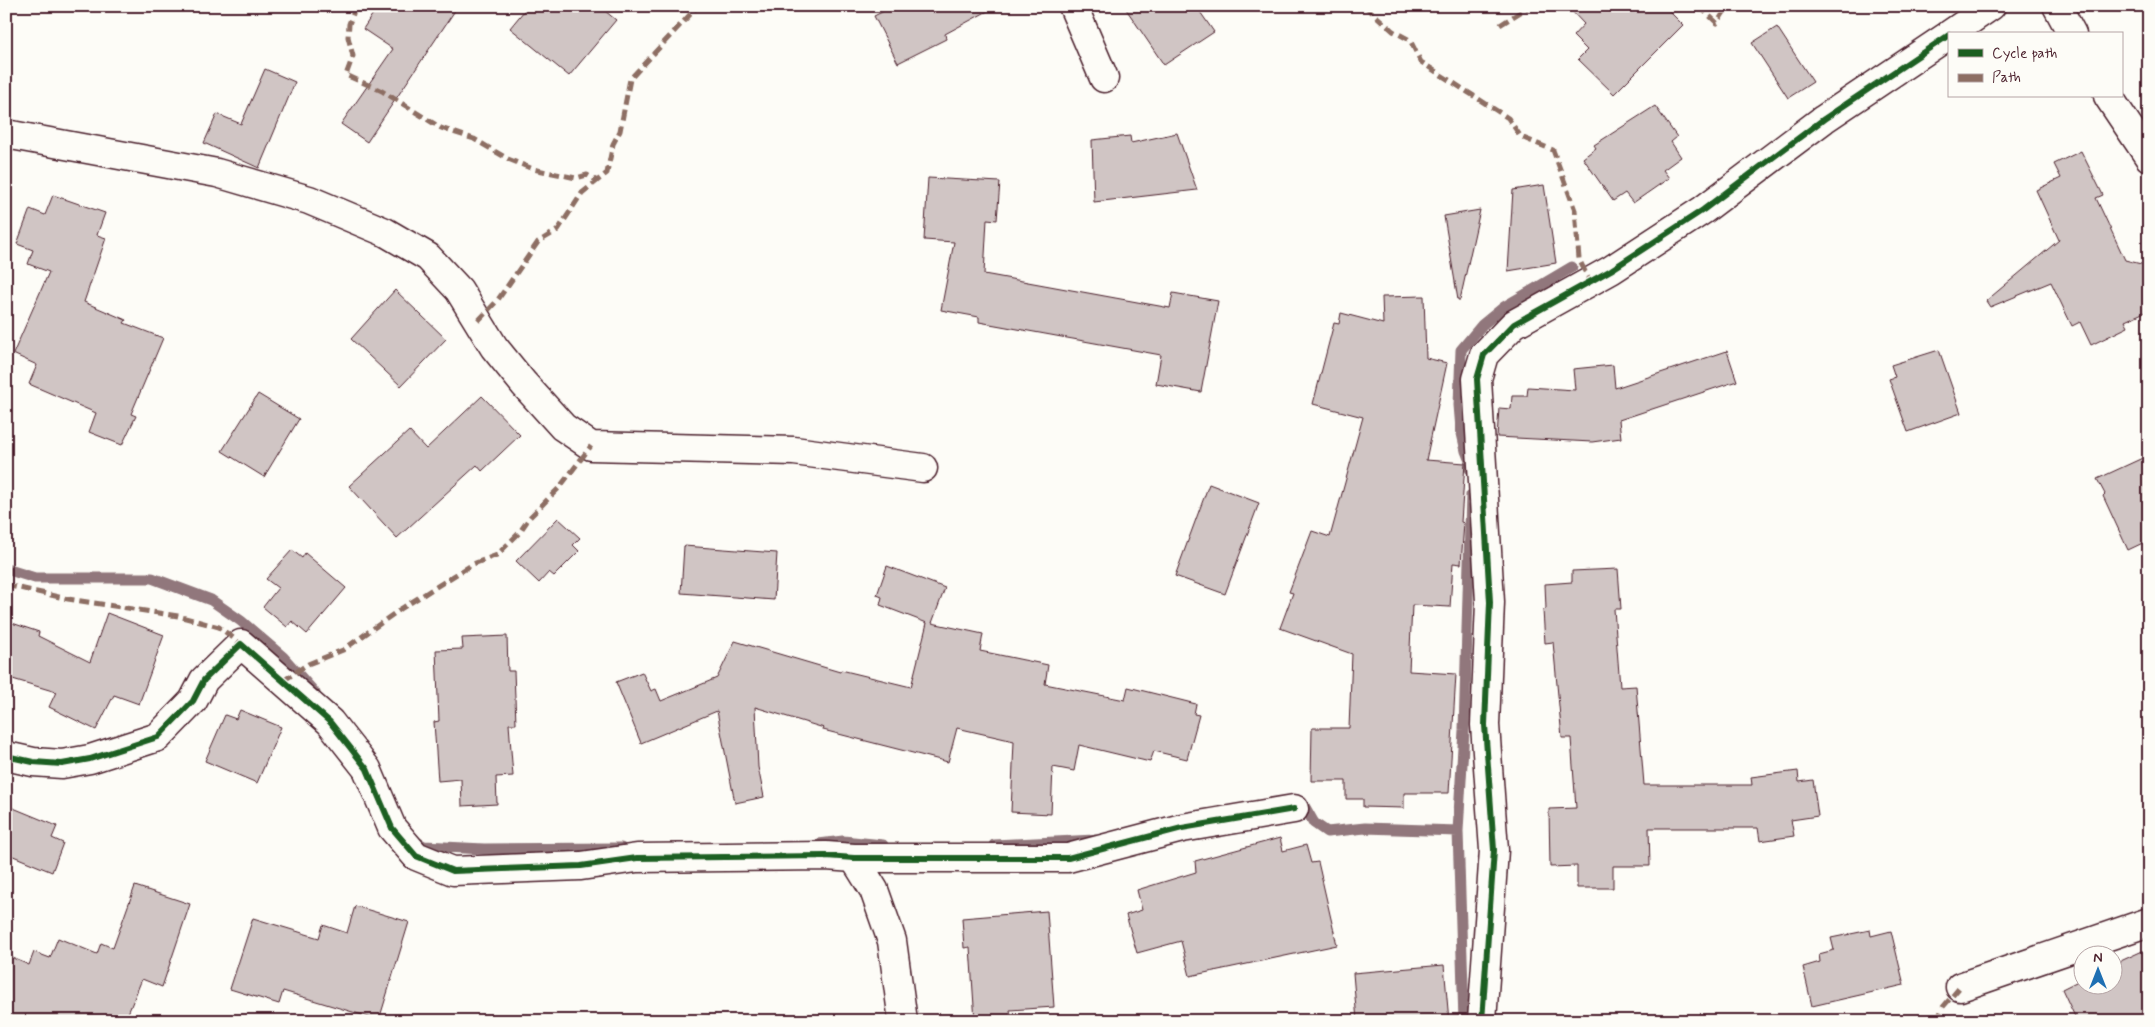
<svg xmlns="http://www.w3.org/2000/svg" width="2155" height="1027" font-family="Mynerve,sans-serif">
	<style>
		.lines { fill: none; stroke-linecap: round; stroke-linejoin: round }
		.stream { stroke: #91777b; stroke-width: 11 }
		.building { fill: #d0c5c4; stroke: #4a1f2b }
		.minor-casing { stroke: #4a1f2b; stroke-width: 31 }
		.minor { stroke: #fdfcf7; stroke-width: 28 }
		.quiet { stroke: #8d6e63; stroke-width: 5; stroke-dasharray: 10 5; stroke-linecap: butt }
		.cycleway-casing { stroke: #fdfcf7; stroke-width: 9 }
		.cycleway { stroke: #1b5e20; stroke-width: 6 }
	</style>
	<rect width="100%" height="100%" fill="#fdfcf7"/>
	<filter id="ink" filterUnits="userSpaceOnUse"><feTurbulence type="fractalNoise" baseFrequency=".02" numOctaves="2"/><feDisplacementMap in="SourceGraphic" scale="10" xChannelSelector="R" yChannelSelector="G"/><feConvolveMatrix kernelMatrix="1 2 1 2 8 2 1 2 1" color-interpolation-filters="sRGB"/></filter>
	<g filter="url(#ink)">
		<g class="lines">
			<!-- stream -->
			<path class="stream" d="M1470 469V461L1466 451 1461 429 1459 405 1461 350 1482 325 1504 307 1572 267
				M6 569 35 578H152L211 600 241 621 283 657 315 693
				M1299 801 1302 802 1314 823 1327 832 1365 828 1458 831
				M415 841 424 846 484 849 621 848
				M819 844 843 841 883 845
				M994 845 1095 840
				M1464 1021 1458 831 1464 730 1471 495"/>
		</g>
		<!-- building -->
		<path class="building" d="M378 6H458L367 142 341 124 393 49 363 29Z
			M528 6H599L616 20 569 76 510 28Z
			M894 6H997L945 34 946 39 898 63 874 16Z
			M1124 6H1196L1214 32 1164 65Z
			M1567 6H1664L1683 25 1614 94 1578 59 1587 50 1573 36 1584 24Z
			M1777 27 1813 82 1788 98 1752 43Z
			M265 69 295 82 259 168 204 143 217 114 241 124Z
			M1655 106 1677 137 1671 142 1681 157 1663 170 1669 178 1633 203 1625 193 1613 201 1583 158 1596 148 1594 145Z
			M1177 133 1197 190 1094 202 1092 140 1130 136 1131 143Z
			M2081 151 2103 195 2096 198 2125 260 2149 266V310L2125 321 2128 327 2091 345 2080 322 2072 326 2051 282 1990 307 1986 301 2059 240 2036 190 2061 178 2054 164Z
			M928 178 1000 182 997 220 987 219 984 274 1170 308 1173 293 1218 301 1201 392 1156 384 1161 355 979 322V317L941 310 954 242 924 240Z
			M1544 185 1556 263 1508 271 1513 190Z
			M53 195 105 213 97 235 106 238 84 302 126 320 124 323 163 338 131 414 136 416 122 445 89 432 96 413 29 384 37 365 13 354 49 272 28 264 33 250 17 244 30 209 45 215Z
			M1480 210 1460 300H1458L1444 216Z
			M395 290 446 339 401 386 351 339Z
			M1424 296 1426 358 1447 363 1426 460 1465 463 1461 522 1464 523 1461 564 1453 563 1450 607 1412 605 1409 671 1456 674 1449 793H1404V808L1363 807V799H1346V781H1311L1312 728H1349L1352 654 1280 628 1293 593 1289 592 1312 531 1330 537 1363 417 1313 404 1334 323 1339 324 1341 313 1383 324 1382 297Z
			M1939 350 1961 413 1908 432 1889 379 1895 377 1891 365Z
			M1727 351 1737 381 1619 420 1621 438 1592 442 1497 437 1499 408 1511 409 1512 396H1527L1528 387 1575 390 1573 369 1613 365 1615 388Z
			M258 394 299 419 264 477 222 451Z
			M482 396 520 435 482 471 477 465 397 538 349 486 409 431 426 449Z
			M2149 455V540L2128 550 2103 496 2105 494 2097 479Z
			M1209 484 1259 503 1225 594 1175 576Z
			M558 518 580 538 573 545 579 551 554 576 549 572 539 583 516 561Z
			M684 546 777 553 774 600 681 593Z
			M292 550 302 558 305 553 346 588 307 634 292 621 287 627 263 607 278 588 266 579Z
			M887 566 945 588 932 623 983 634 980 651 1048 665 1045 684 1125 700 1128 687 1196 704 1194 714 1199 715 1187 759 1154 751 1150 762 1079 745 1074 771 1053 767 1051 814 1011 812 1014 741 957 728 948 762 823 730 824 728 755 707 758 767 764 797 735 803 717 711 641 743 616 682 642 672 651 691 656 689 661 701 717 678 735 641 840 672 841 670 911 687 927 623 880 605 882 597 877 595Z
			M1618 569 1621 609H1614L1620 687 1636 686 1644 785H1752L1751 777 1798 771 1799 782 1813 780 1818 816 1791 820 1794 836 1760 841 1758 828H1649L1650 866H1613V888H1577V866L1550 867 1549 809 1576 808 1571 738H1562L1553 642 1545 643 1543 610 1546 609 1545 584 1572 582V571Z
			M107 613 164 635 139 704 114 695 96 730 49 707 56 692 6 677V621L39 632 38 636 90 662Z
			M507 636 508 671H514L516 724H509L513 776 496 777 497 804 462 806 461 779 438 781 434 722 439 721 436 650 463 649 462 638Z
			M240 710 281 727 257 783 205 761 225 715 236 719Z
			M6 805 57 826 52 838 63 843 52 872 6 853Z
			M1280 838 1283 851 1306 845 1311 863 1318 862 1337 945 1190 976 1181 941 1137 953 1126 915 1142 910 1137 890 1196 872 1195 861Z
			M135 886 190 904 162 987 142 979 125 1021H6V955L29 965 34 952 50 958 58 938 97 954 101 943 113 948Z
			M355 906 409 922 379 1020 283 991 279 1004 230 989 253 918 319 938 323 925 347 933Z
			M1047 911 1054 1007 1010 1010 1012 1021H975L970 947 964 948 962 918Z
			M1870 930 1871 936 1891 931 1904 985 1812 1006 1803 967 1820 962 1819 954 1834 950 1831 938Z
			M2149 948V1021H2077L2062 989 2082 979V984H2112V965Z
			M1444 965 1449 1021H1357L1353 973Z"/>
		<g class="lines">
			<!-- minor casing -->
			<g class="minor-casing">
				<path id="minor" d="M1073 6 1104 78
					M2057 6 2072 34
					M1950 34 1991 6
					M2108 96 2149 157
					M6 134 217 173 309 200 385 232 428 257 459 290 494 347 524 384 563 427 591 446 794 451 923 468
					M6 756 33 762 62 764 90 759 158 737 193 701 204 680 241 644 330 722 367 769 392 828 416 856 453 871 581 866 637 858 826 856 854 858H1068L1182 828 1294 809
					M854 858 874 890 892 941 903 1021
					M1960 987 2149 922
					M1482 1021 1494 850 1485 725 1490 602 1477 379 1484 355 1514 324 1611 270 1703 210 1824 119 1949 35"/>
			</g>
			<!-- minor -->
			<use href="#minor" class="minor"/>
			<!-- quiet -->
			<path class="quiet" d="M356 6 349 24 348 37 353 56 346 75 382 91 441 128 474 139 508 159 533 169 576 178 587 175 597 181
				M1365 6 1393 31 1410 40 1421 62 1508 118 1521 137 1553 150 1575 210 1579 259 1590 282
				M1699 6 1717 23 1728 6
				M1500 25 1530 6
				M478 321 497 301 538 242 558 230 582 193 607 173 613 144 620 131 630 79 698 6
				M6 585 68 599 178 616 219 627 241 644
				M283 681 308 664 343 650 402 608 473 564 497 555 519 533 530 517 559 488 591 446
				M1937 1021 1943 1007 1960 987"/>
			<!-- cycleway casing -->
			<g class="cycleway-casing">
				<path id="cycleway" d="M6 756 33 762 62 764 90 759 158 737 193 701 204 680 241 644 330 722 367 769 392 828 416 856 453 871 581 866 637 858 826 856 854 858H1068L1182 828 1294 809
					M1482 1021 1494 850 1485 725 1490 602 1477 379 1484 355 1514 324 1611 270 1703 210 1824 119 1949 35"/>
			</g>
			<!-- cycleway -->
			<use href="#cycleway" class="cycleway"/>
		</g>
	</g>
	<!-- margin -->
	<rect width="2155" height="1027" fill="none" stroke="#fdfcf7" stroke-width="25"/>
	<rect x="12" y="12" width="2130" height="1002" fill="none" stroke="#4a1f2b" stroke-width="2" filter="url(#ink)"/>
	<!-- legend -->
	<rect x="1948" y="32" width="175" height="65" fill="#fdfcf7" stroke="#b5a4a5"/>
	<rect x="1958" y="49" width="25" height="8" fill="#1b5e20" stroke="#b5a4a5"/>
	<text x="1992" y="58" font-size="15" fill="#4a1f2b">Cycle path</text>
	<rect x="1958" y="74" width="25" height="8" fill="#8d6e63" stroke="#b5a4a5"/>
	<text x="1992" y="82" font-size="15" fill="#4a1f2b">Path</text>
	<!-- north arrow -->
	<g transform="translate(2098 970)"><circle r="24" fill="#fdfcf7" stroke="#b5a4a5"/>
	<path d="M0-4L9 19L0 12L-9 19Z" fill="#1f6fb2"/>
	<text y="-8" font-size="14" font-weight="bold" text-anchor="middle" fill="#4a1f2b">N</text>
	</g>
</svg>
